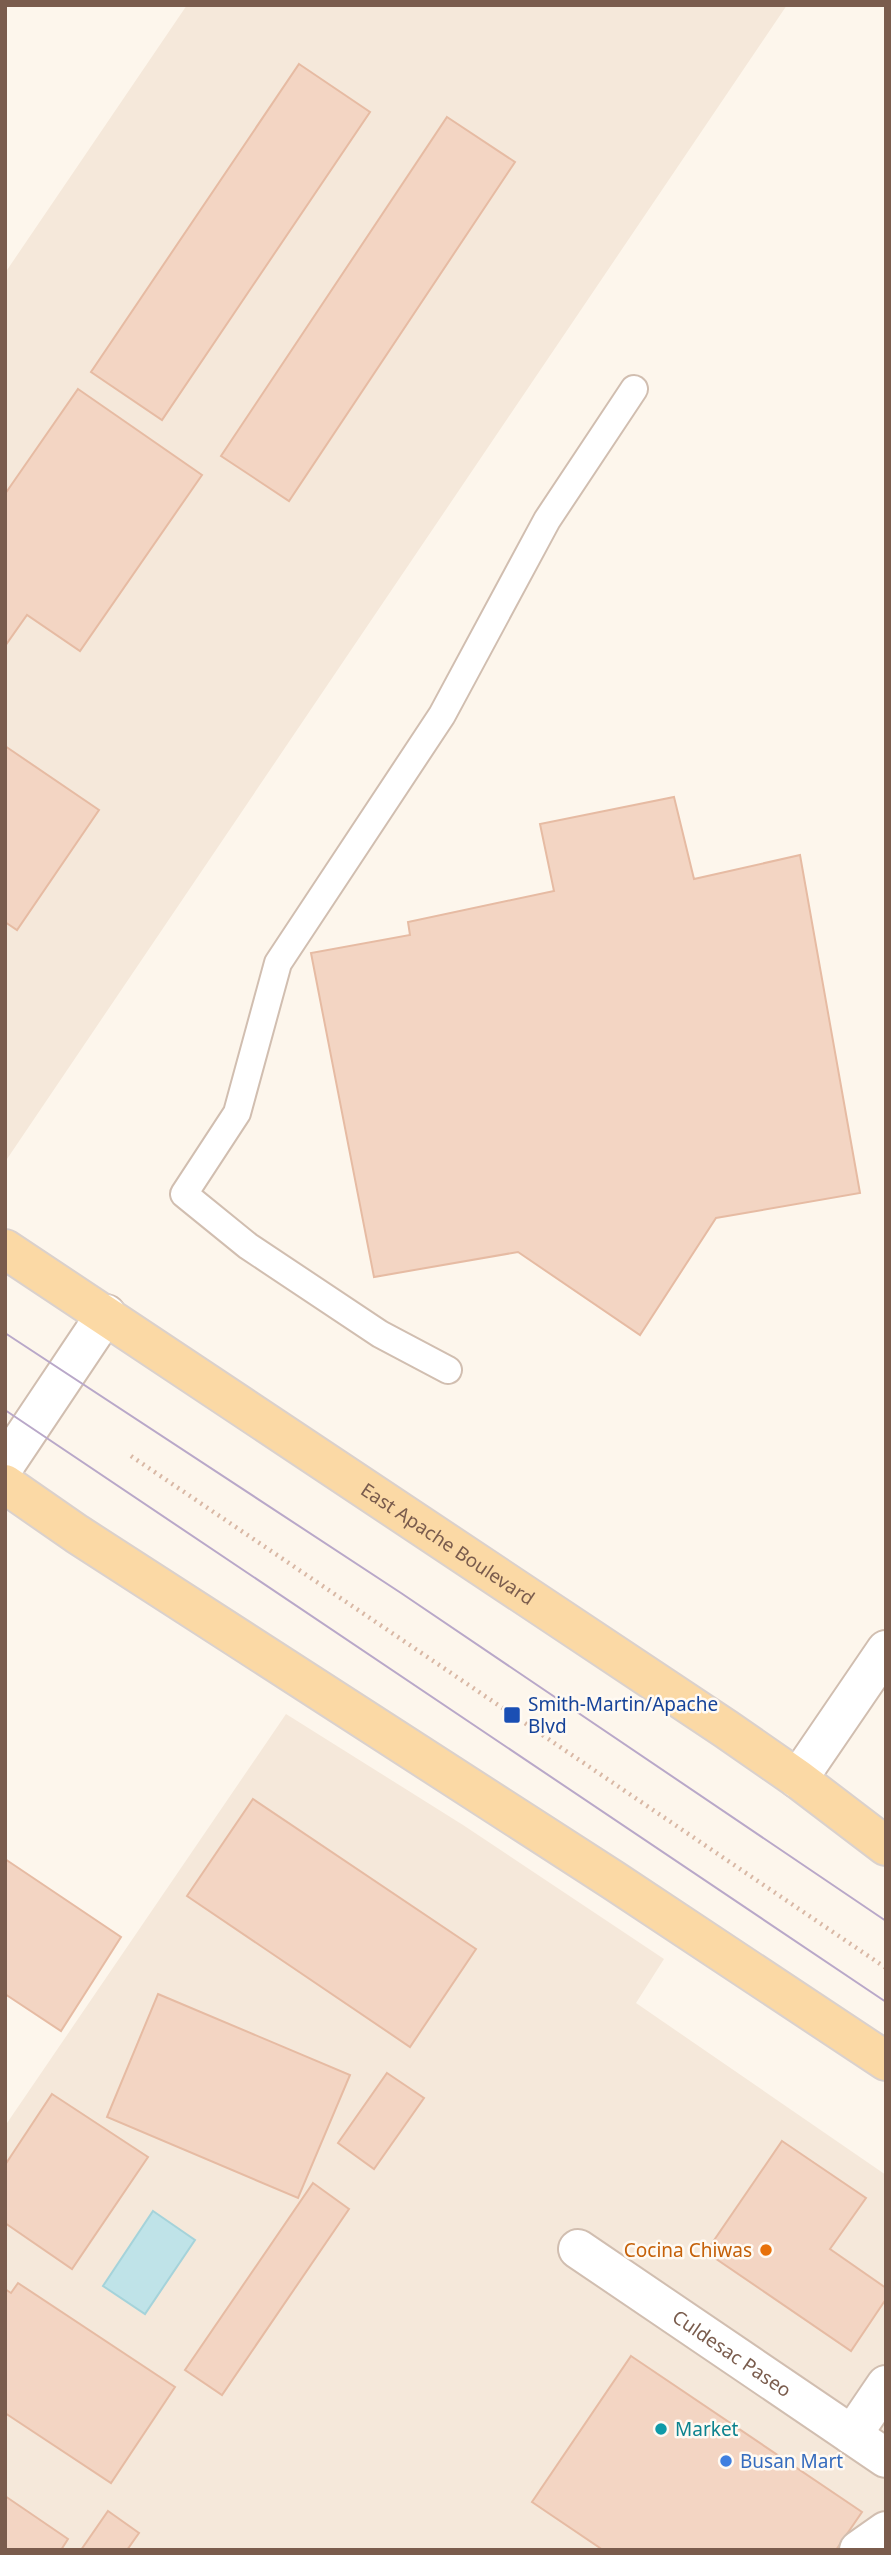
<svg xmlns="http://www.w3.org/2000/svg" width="891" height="2555" font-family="'Noto Sans',sans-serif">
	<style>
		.residential { fill: #f5e8da }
		.water { fill: #bfe3e8; stroke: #a5d3da; stroke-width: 2 }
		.building { fill: #f3d5c3; stroke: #e6bba3; stroke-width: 2 }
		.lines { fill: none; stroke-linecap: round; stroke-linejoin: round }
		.service-casing { stroke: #d1beb0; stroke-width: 30 }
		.pedestrian-casing { stroke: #d1beb0; stroke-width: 42 }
		.minor-casing { stroke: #d1beb0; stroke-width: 42 }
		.tertiary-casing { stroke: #d1beb0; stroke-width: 42 }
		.primary-casing { stroke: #dad1cd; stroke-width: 42 }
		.path { stroke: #d9b8a5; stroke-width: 4.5; stroke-dasharray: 2 5; stroke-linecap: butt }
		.service { stroke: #fff; stroke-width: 26 }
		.pedestrian { stroke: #fff; stroke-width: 38 }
		.minor { stroke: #fff; stroke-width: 38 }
		.tertiary { stroke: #fff; stroke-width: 38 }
		.primary { stroke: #fbd9a5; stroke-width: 38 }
		.tram { stroke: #b9a8c9; stroke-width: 2 }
		.transit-dot { fill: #1a4fb4; stroke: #fffaf3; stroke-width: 2.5 }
		.food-dot { fill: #e8710a; stroke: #fffaf3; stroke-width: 2.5 }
		.culture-dot { fill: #0f9aa8; stroke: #fffaf3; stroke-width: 2.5 }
		.shop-dot { fill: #3f7fe0; stroke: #fffaf3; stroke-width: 2.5 }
		.labels { text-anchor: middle; stroke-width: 5; stroke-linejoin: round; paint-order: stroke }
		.street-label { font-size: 19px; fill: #7a5c4d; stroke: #fffaf3 }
		.transit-label { font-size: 19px; fill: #164399; stroke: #fffaf3; text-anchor: start }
		.food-label { font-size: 19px; fill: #c56008; stroke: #fffaf3; text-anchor: end }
		.culture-label { font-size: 19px; fill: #0d838f; stroke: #fffaf3; text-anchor: start }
		.shop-label { font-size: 19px; fill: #366cbe; stroke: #fffaf3; text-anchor: start }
	</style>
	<rect width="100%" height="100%" fill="#fdf6ec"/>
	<!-- residential -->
	<path class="residential" d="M187 5H787L5 1162V273Z
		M286 1714 463 1825 664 1959 636 2003 886 2175V2550H5V2126Z"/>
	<!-- water -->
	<path class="water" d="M153 2211 195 2240 145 2314 103 2286Z"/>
	<!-- building -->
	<path class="building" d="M299 64 370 112 162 420 91 372Z
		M447 117 515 162 289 501 221 456Z
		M78 389 202 475 80 651 27 615 5 646V494Z
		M5 746 99 810 17 930 5 922Z
		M674 797 694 879 800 855 860 1193 716 1218 640 1335 518 1252 374 1277 311 953 410 935 408 922 554 891 540 824Z
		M253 1799 476 1949 410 2047 187 1896Z
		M5 1859 121 1937 61 2031 5 1994Z
		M158 1994 350 2075 298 2198 107 2117Z
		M387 2073 424 2098 374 2169 338 2143Z
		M52 2094 148 2157 72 2269 5 2223V2165Z
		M782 2141 866 2198 830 2249 886 2288V2299L851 2351 706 2252Z
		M313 2183 349 2209 222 2395 185 2370Z
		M18 2283 175 2387 111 2483 5 2413V2289L11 2293Z
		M631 2356 862 2512 836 2550H603L532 2502Z
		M5 2496 68 2539 61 2550H5Z
		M108 2511 139 2533 127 2550H81Z"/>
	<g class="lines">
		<!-- service casing -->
		<g class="service-casing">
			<path id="service" d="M448 1370 380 1334 248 1246 184 1194 237 1113 278 963 442 715 547 520 634 389"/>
		</g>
		<!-- pedestrian casing -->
		<g class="pedestrian-casing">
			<g id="pedestrian">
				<path id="s1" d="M578 2249 886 2458"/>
				<path d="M852 2435 886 2385"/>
				<path d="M859 2550 886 2531"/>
			</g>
		</g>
		<!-- minor casing -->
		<g class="minor-casing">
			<path id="minor" d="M5 1465 106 1314"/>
		</g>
		<!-- tertiary casing -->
		<g class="tertiary-casing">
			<path id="tertiary" d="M798 1779 886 1650"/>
		</g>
		<!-- primary casing -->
		<g class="primary-casing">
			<g id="primary">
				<path id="s2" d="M5 1249 726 1729 798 1779 886 1846"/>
				<path d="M5 1484 77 1534 613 1880 886 2061"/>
			</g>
		</g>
		<!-- path -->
		<path class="path" d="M131 1456 886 1968"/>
		<!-- service -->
		<use href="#service" class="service"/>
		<!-- pedestrian -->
		<use href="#pedestrian" class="pedestrian"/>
		<!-- minor -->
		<use href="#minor" class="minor"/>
		<!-- tertiary -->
		<use href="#tertiary" class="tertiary"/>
		<!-- primary -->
		<use href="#primary" class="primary"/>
		<!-- tram -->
		<path class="tram" d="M5 1333 401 1593 886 1921
			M5 1410 886 2002"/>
	</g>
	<!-- markers -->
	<rect class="transit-dot" x="503" y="1706" width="18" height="18" rx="3.5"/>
	<circle class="food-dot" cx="766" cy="2250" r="7"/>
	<circle class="culture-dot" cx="661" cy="2429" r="7"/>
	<circle class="shop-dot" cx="726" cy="2461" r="7"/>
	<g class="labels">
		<!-- street labels -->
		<g class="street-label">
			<text dy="7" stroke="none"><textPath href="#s2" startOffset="532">East Apache Boulevard</textPath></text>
			<text dy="7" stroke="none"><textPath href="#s1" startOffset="186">Culdesac Paseo</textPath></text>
		</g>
		<!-- transit labels -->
		<g class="transit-label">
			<text x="528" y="1711">Smith-Martin/Apache<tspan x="528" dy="22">Blvd</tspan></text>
		</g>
		<!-- food labels -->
		<g class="food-label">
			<text x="752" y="2257">Cocina Chiwas</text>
		</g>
		<!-- culture labels -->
		<g class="culture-label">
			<text x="675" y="2436">Market</text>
		</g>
		<!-- shop labels -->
		<g class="shop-label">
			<text x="740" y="2468">Busan Mart</text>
		</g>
	</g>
	<!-- border -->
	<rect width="891" height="2555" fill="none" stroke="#7a5c4d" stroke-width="14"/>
</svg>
